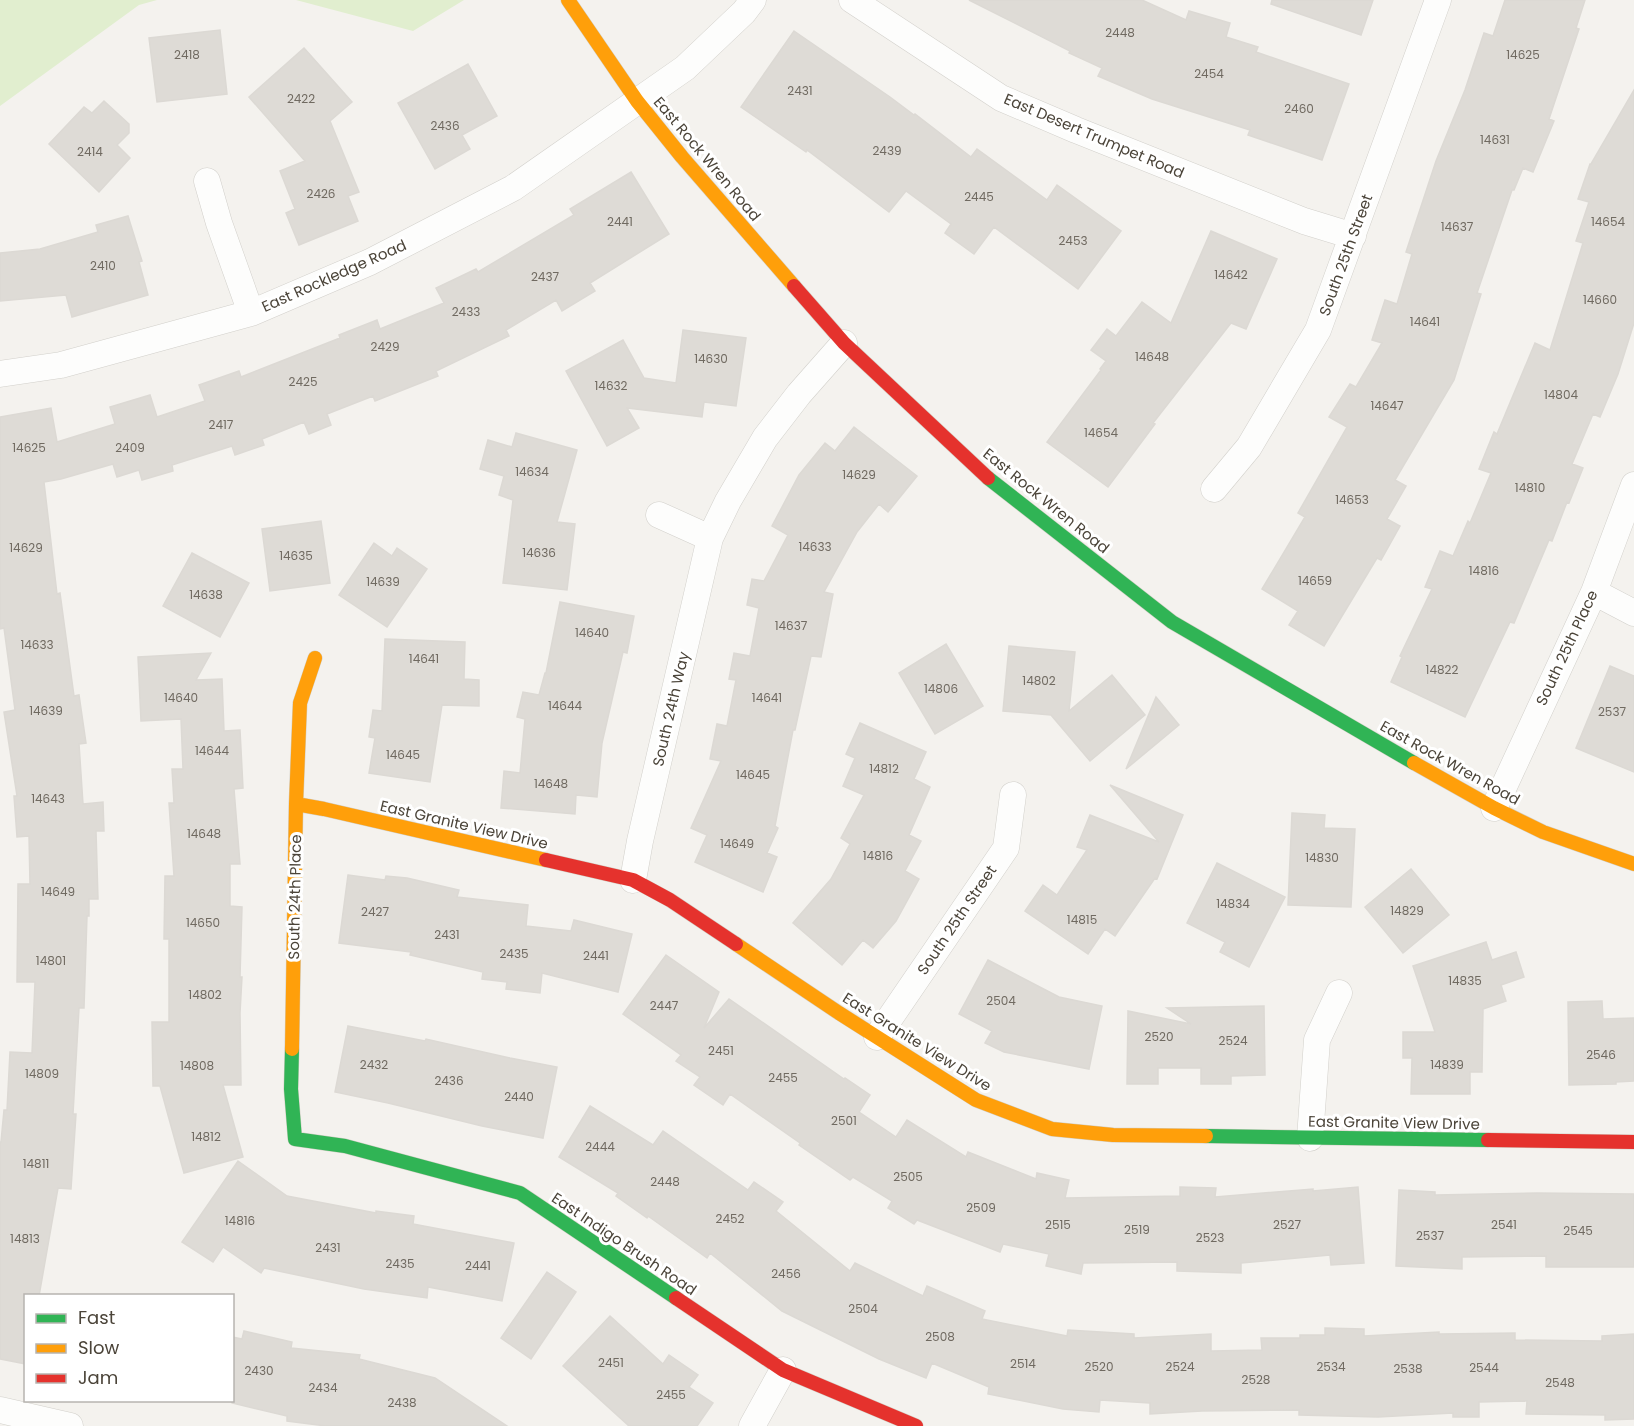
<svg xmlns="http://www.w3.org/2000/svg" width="1634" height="1426" font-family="Poppins,sans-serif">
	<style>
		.green { fill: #e1eecf }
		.building { fill: #dedbd6; stroke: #dcd9d4; stroke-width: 1.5 }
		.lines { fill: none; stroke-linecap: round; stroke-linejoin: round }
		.street-casing { stroke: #d2d0cb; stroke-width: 27 }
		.fast-casing { stroke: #d3cfc5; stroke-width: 15 }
		.slow-casing { stroke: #d3cfc5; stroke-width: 15 }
		.jam-casing { stroke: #d3cfc5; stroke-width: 15 }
		.street { stroke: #fdfdfc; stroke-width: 26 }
		.fast { stroke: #30b455; stroke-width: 14 }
		.slow { stroke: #ff9f0a; stroke-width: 14 }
		.jam { stroke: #e5322d; stroke-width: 14 }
		.labels { text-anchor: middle; stroke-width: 6; stroke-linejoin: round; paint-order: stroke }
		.number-label { font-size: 12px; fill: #706a61 }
		.street-label { font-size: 15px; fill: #4b4439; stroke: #fff }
	</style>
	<rect width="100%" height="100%" fill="#f4f2ee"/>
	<!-- green -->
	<path class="green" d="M0 0H157L139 5 0 106Z
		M296 0H464L413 31Z"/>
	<!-- building -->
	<path class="building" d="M969 0H1142L1186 20 1189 11 1230 23 1226 37 1258 47 1256 52 1349 84 1322 160 1248 135 1250 130 1152 99 1098 76 1102 68 1069 53 1070 51Z
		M1272 0H1373L1361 35 1271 4Z
		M1505 0H1585L1576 28 1579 29 1549 119 1554 121 1533 172 1523 168 1514 190H1512L1477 293 1481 294 1454 380 1395 480 1406 486 1387 519 1400 526 1381 560 1377 558 1324 646 1289 625 1298 611 1262 589 1305 517 1298 513 1347 427 1329 417 1350 384 1356 387 1382 343 1372 340 1385 300 1397 304 1412 254 1406 252 1436 161 1465 90 1484 33 1493 36Z
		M220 30 227 94 157 102 149 38Z
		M794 31 890 97 914 115 915 114 971 157 977 149 1047 200 1057 185 1121 231 1078 289 994 227 974 254 945 233 951 224 906 191 889 212 807 150 806 152 741 107Z
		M304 48 352 102 330 121 359 192 348 196 358 221 299 245 286 213 295 209 280 171 305 161 249 97Z
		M468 64 497 116 462 135 470 149 435 169 398 103Z
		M1634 90V323L1618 374 1600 417 1593 414 1572 464 1583 468 1569 503 1567 502 1552 541 1549 540 1514 623 1510 622 1465 717 1391 682 1402 657 1400 656 1432 589 1425 587 1440 551 1453 556 1468 521 1470 523 1491 473 1479 469 1494 432 1497 434 1535 343 1550 350 1583 243 1576 241 1589 202 1578 199 1590 164H1591Z
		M104 101 129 124V133L117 145 130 158 99 192 49 144 84 107 92 113Z
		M631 172 669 234 590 283 595 291 562 311 556 300 506 330 509 336 436 371 438 376 375 401 373 396 327 414 331 425 309 434 304 422 262 439 264 445 235 455 232 446 172 465 173 471 142 480 139 470 117 477 113 464 61 479 44 482 57 594 60 593 74 696 79 695 86 743 79 744 83 804 103 802 104 831H96L98 899H89V916H87L84 1008H79L73 1114H76L71 1189 58 1188 39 1296H26V1364L0 1359V1142H1L4 1110H7L10 1052 32 1053 35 982H17L18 884H30L29 836 17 837 14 796H17L4 712 15 710 4 628 0 629V417L51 408 57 442 115 424 110 407 150 395 157 417 205 401 199 385 239 371 241 377 340 338 339 335 377 320 380 329 444 303 436 288 476 269 478 272 574 215 570 209Z
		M128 216 142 261 139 262 148 295 72 317 66 295 0 301V253L40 249 98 232 96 225Z
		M1211 231 1277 259 1246 329 1231 323 1153 423 1155 424 1108 487 1047 442 1101 370 1100 369 1106 361 1091 350 1107 329 1116 336 1142 302 1171 323Z
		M683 330 746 338 736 406 704 402 702 417 627 408 639 428 607 446 566 371 623 340 644 378 676 383Z
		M854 427 917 476 888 512 879 504 857 532 824 592 833 594 821 657 811 656 795 730H793L775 826 778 828 767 853 777 857 763 892 695 862 707 835 691 828 721 761 710 759 717 724 727 726 736 680 729 679 734 653 750 656 759 608 747 605 752 579 764 581 788 535 772 526 799 475 825 443 835 451Z
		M516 433 577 450 557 522 575 524 567 590 503 583 513 500 499 495 504 476 480 469 488 440 512 447Z
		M321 521 330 583 270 591 262 529Z
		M374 543 392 556 397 548 427 569 387 627 339 595Z
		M192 553 249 583 220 637 163 606Z
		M560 602 634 616 627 653 623 652 602 743 597 797 576 795 575 814 501 808 504 771 520 773 525 719 517 717 523 692 539 695 545 673H546Z
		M385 639 465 642 464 679 479 680V706L442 705 430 782 369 773 375 738 369 737 373 710 382 711Z
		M946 644 983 706 935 734 899 673Z
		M1009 646 1075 652 1069 711 1112 675 1145 715 1090 761 1051 715 1003 711Z
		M211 653 196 680 222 679 224 731 240 730 243 788 234 789 240 864H230V906L242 907 240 977H242L240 1013 241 1085H223L243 1157 184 1173 160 1086H153L152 1022H169V939H164L165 876H174L169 803H174L172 769H183L181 719 141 721 138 657Z
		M1610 666 1634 676V772L1576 748Z
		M1156 697 1179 725 1126 769Z
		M860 723 926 752 914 779 930 787 909 835 921 841 905 871 919 879 896 921 873 948 863 940 842 965 793 923 831 879 850 844 841 838 864 795 843 786 855 758 846 754Z
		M1110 785 1183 815 1157 879 1155 878 1115 936 1105 929 1088 954 1025 911 1043 885 1057 895 1087 850 1077 847 1090 815 1159 842Z
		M1292 813 1325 815 1324 828 1355 829 1351 907 1288 905Z
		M1217 863 1285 897 1249 967 1220 952 1225 942 1187 923Z
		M1411 869 1449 915 1403 953 1365 907Z
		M348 875 385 880 386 876 407 878 459 890 457 897 528 905 526 926 571 931 574 920 632 934 618 992 542 973 540 993 506 989 507 982 482 979 483 972 410 955 411 952 339 943Z
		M1486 942 1492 960 1516 952 1524 977 1501 985 1506 1001 1483 1009 1482 1072H1470V1094H1411L1412 1058H1403V1032H1435L1413 966Z
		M666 955 719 992 704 1028 729 999 844 1079 845 1078 870 1095 859 1112 896 1137 907 1120 966 1157 968 1152 1036 1179 1037 1173 1069 1180 1065 1198 1180 1196V1187L1216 1188 1215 1197 1313 1189V1191L1358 1187 1364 1263 1331 1265 1330 1255 1241 1263V1273L1177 1271V1262L1083 1263 1081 1274 1046 1266 1049 1254 1003 1244 1000 1252 917 1220 914 1224 888 1208 892 1201 853 1177 850 1180 799 1145 800 1143 730 1094 723 1105 694 1085 700 1077 676 1061 681 1055 623 1014Z
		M988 960 1059 997 1102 1006 1089 1069 1004 1052 985 1043 992 1031 959 1014Z
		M1602 1001 1603 1019 1634 1018V1081L1616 1082V1084L1569 1085 1568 1002Z
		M1264 1006 1265 1075 1231 1076V1084H1201V1068H1158V1084H1127L1128 1011 1191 1024 1167 1008Z
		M348 1026 425 1041 426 1039 510 1058 557 1067 543 1138 482 1126 388 1103 335 1092Z
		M590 1106 653 1145 663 1131 748 1190 754 1182 783 1202 776 1211 850 1271 855 1263 923 1296 927 1286 985 1311 982 1319 1067 1336 1068 1330 1134 1334V1338L1211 1334V1351L1262 1350 1261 1338H1300V1335H1325V1328L1364 1329V1336L1439 1332V1334L1515 1333V1340L1602 1341V1336L1634 1334V1419L1605 1420V1415L1526 1414 1527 1401 1479 1402V1417H1453V1413L1378 1417 1299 1415V1410L1202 1411 1150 1414V1403L1100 1400 1099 1412 1063 1409 988 1394 989 1387 932 1363 926 1378 879 1359 782 1311 710 1253 707 1258 648 1216 647 1218 616 1196 618 1193 559 1157Z
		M238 1161 287 1196 376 1213V1211L414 1216 413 1224 514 1243 502 1301 428 1287 427 1298 364 1289 264 1268 261 1273 223 1247 213 1262 182 1242Z
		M1399 1190 1435 1192V1195L1537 1193 1634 1194V1267H1546V1256L1462 1257V1269L1396 1266Z
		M547 1272 576 1292 531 1359 501 1338Z
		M610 1316 663 1364 669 1355 698 1375 689 1387 713 1403 697 1426H629L563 1366Z
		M244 1331 292 1342 291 1348 360 1355 359 1359 435 1378 507 1426H326L287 1421V1416L232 1403V1337L242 1339Z"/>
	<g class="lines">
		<!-- street casing -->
		<g class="street-casing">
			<path id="street" d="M852 0 1001 98 1076 130 1304 221 1353 236
				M207 181 219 223 251 313
				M0 374 61 365 251 313 370 262 513 188 685 68 744 12 753 0
				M1214 489 1249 447 1318 330 1438 0
				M659 515 710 538
				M1594 592 1634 613
				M1494 808 1594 592 1634 485
				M633 880 640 841 710 538 728 501 765 438 799 394 844 343
				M877 1037 1006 848 1013 795
				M1310 1138 1317 1040 1339 993
				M0 1410 70 1426
				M752 1426 783 1370"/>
		</g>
		<!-- fast casing -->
		<g class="fast-casing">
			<path id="fast" d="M988 478 1172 622 1414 763
				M292 1049 291 1089 295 1139 345 1146 520 1193 676 1298
				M1206 1136 1488 1140"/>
		</g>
		<!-- slow casing -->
		<g class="slow-casing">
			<path id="slow" d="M568 0 637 101 682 157 794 286
				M1414 763 1494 808 1543 832 1634 864
				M296 804 324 809 546 860
				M736 944 839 1013 976 1100 1052 1129 1113 1135 1206 1136
				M292 1049 296 804 300 703 315 658"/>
		</g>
		<!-- jam casing -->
		<g class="jam-casing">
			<path id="jam" d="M794 286 844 343 988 478
				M546 860 633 880 670 900 736 944
				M1488 1140 1634 1142
				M676 1298 783 1370 916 1426"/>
		</g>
		<!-- street -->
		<use href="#street" class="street"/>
		<!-- fast -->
		<use href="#fast" class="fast"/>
		<!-- slow -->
		<use href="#slow" class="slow"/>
		<!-- jam -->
		<use href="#jam" class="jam"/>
	</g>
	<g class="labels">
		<!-- number labels -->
		<g class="number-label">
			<text x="1120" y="37">2448</text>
			<text x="187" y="59">2418</text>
			<text x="1523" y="59">14625</text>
			<text x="1209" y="78">2454</text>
			<text x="800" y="95">2431</text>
			<text x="301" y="103">2422</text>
			<text x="1299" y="113">2460</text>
			<text x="445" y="130">2436</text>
			<text x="1495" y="144">14631</text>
			<text x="887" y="155">2439</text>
			<text x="90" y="156">2414</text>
			<text x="321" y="198">2426</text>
			<text x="979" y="201">2445</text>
			<text x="620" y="226">2441</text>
			<text x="1608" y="226">14654</text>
			<text x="1457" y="231">14637</text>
			<text x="1073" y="245">2453</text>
			<text x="103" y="270">2410</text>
			<text x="1231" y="279">14642</text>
			<text x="545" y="281">2437</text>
			<text x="1600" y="304">14660</text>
			<text x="466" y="316">2433</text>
			<text x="1425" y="326">14641</text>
			<text x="385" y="351">2429</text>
			<text x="1152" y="361">14648</text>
			<text x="711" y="363">14630</text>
			<text x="303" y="386">2425</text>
			<text x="611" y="390">14632</text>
			<text x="1561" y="399">14804</text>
			<text x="1387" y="410">14647</text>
			<text x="221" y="429">2417</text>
			<text x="1101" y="437">14654</text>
			<text x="29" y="452">14625</text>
			<text x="130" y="452">2409</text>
			<text x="532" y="476">14634</text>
			<text x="859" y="479">14629</text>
			<text x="1530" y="492">14810</text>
			<text x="1352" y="504">14653</text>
			<text x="815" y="551">14633</text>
			<text x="26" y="552">14629</text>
			<text x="539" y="557">14636</text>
			<text x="296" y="560">14635</text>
			<text x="1484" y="575">14816</text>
			<text x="1315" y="585">14659</text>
			<text x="383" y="586">14639</text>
			<text x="206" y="599">14638</text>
			<text x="791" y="630">14637</text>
			<text x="592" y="637">14640</text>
			<text x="37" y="649">14633</text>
			<text x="424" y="663">14641</text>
			<text x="1442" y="674">14822</text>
			<text x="1039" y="685">14802</text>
			<text x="941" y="693">14806</text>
			<text x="181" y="702">14640</text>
			<text x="767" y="702">14641</text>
			<text x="565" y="710">14644</text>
			<text x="46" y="715">14639</text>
			<text x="1612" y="716">2537</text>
			<text x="212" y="755">14644</text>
			<text x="403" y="759">14645</text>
			<text x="884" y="773">14812</text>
			<text x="753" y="779">14645</text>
			<text x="551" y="788">14648</text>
			<text x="48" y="803">14643</text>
			<text x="204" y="838">14648</text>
			<text x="737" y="848">14649</text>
			<text x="878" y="860">14816</text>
			<text x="1322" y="862">14830</text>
			<text x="58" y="896">14649</text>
			<text x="1233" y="908">14834</text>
			<text x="1407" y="915">14829</text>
			<text x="375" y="916">2427</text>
			<text x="1082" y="924">14815</text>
			<text x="203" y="927">14650</text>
			<text x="447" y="939">2431</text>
			<text x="514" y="958">2435</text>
			<text x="596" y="960">2441</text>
			<text x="51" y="965">14801</text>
			<text x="1465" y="985">14835</text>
			<text x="205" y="999">14802</text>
			<text x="1001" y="1005">2504</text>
			<text x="664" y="1010">2447</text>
			<text x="1159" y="1041">2520</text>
			<text x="1233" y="1045">2524</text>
			<text x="721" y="1055">2451</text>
			<text x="1601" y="1059">2546</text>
			<text x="374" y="1069">2432</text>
			<text x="1447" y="1069">14839</text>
			<text x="197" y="1070">14808</text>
			<text x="42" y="1078">14809</text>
			<text x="783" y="1082">2455</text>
			<text x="449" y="1085">2436</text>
			<text x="519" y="1101">2440</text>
			<text x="844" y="1125">2501</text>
			<text x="206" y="1141">14812</text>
			<text x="600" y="1151">2444</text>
			<text x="36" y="1168">14811</text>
			<text x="908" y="1181">2505</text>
			<text x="665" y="1186">2448</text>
			<text x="981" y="1212">2509</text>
			<text x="730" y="1223">2452</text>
			<text x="240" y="1225">14816</text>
			<text x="1058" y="1229">2515</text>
			<text x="1287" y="1229">2527</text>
			<text x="1504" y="1229">2541</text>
			<text x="1137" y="1234">2519</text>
			<text x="1578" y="1235">2545</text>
			<text x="1430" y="1240">2537</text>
			<text x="1210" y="1242">2523</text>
			<text x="25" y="1243">14813</text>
			<text x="328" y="1252">2431</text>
			<text x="400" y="1268">2435</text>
			<text x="478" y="1270">2441</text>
			<text x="786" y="1278">2456</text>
			<text x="863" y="1313">2504</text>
			<text x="940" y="1341">2508</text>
			<text x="611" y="1367">2451</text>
			<text x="1023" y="1368">2514</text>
			<text x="1099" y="1371">2520</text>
			<text x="1180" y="1371">2524</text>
			<text x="1331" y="1371">2534</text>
			<text x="1484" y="1372">2544</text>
			<text x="1408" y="1373">2538</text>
			<text x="259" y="1375">2430</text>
			<text x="1256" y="1384">2528</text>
			<text x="1560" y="1387">2548</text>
			<text x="323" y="1392">2434</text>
			<text x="671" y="1399">2455</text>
			<text x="402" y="1407">2438</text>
		</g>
		<!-- street labels -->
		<g class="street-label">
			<text transform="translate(1094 136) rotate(23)" y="5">East Desert Trumpet Road</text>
			<text transform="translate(707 159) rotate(50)" y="5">East Rock Wren Road</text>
			<text transform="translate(1346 255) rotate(-70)" y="5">South 25th Street</text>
			<text transform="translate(334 276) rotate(-24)" y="5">East Rockledge Road</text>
			<text transform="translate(1046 501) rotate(39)" y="5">East Rock Wren Road</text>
			<text transform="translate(1567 648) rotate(-65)" y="5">South 25th Place</text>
			<text transform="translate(671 709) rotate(-77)" y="5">South 24th Way</text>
			<text transform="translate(1450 763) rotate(29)" y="5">East Rock Wren Road</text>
			<text transform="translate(464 825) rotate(13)" y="5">East Granite View Drive</text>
			<text transform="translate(295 897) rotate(-89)" y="5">South 24th Place</text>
			<text transform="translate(957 920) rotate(-56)" y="5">South 25th Street</text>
			<text transform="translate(917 1042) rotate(32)" y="5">East Granite View Drive</text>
			<text transform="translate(1394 1123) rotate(1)" y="5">East Granite View Drive</text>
			<text transform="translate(624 1244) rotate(34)" y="5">East Indigo Brush Road</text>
		</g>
	</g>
	<!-- legend -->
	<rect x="24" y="1294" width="210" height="108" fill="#ffffff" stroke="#b7b4b0" stroke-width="1.5"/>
	<rect x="36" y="1314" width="30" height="9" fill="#30b455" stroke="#b7b4b0" stroke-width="1.5"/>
	<text x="78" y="1324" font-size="18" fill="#4b4439">Fast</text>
	<rect x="36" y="1344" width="30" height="9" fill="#ff9f0a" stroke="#b7b4b0" stroke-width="1.5"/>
	<text x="78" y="1354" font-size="18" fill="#4b4439">Slow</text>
	<rect x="36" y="1374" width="30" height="9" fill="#e5322d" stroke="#b7b4b0" stroke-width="1.5"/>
	<text x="78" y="1384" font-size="18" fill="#4b4439">Jam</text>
</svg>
